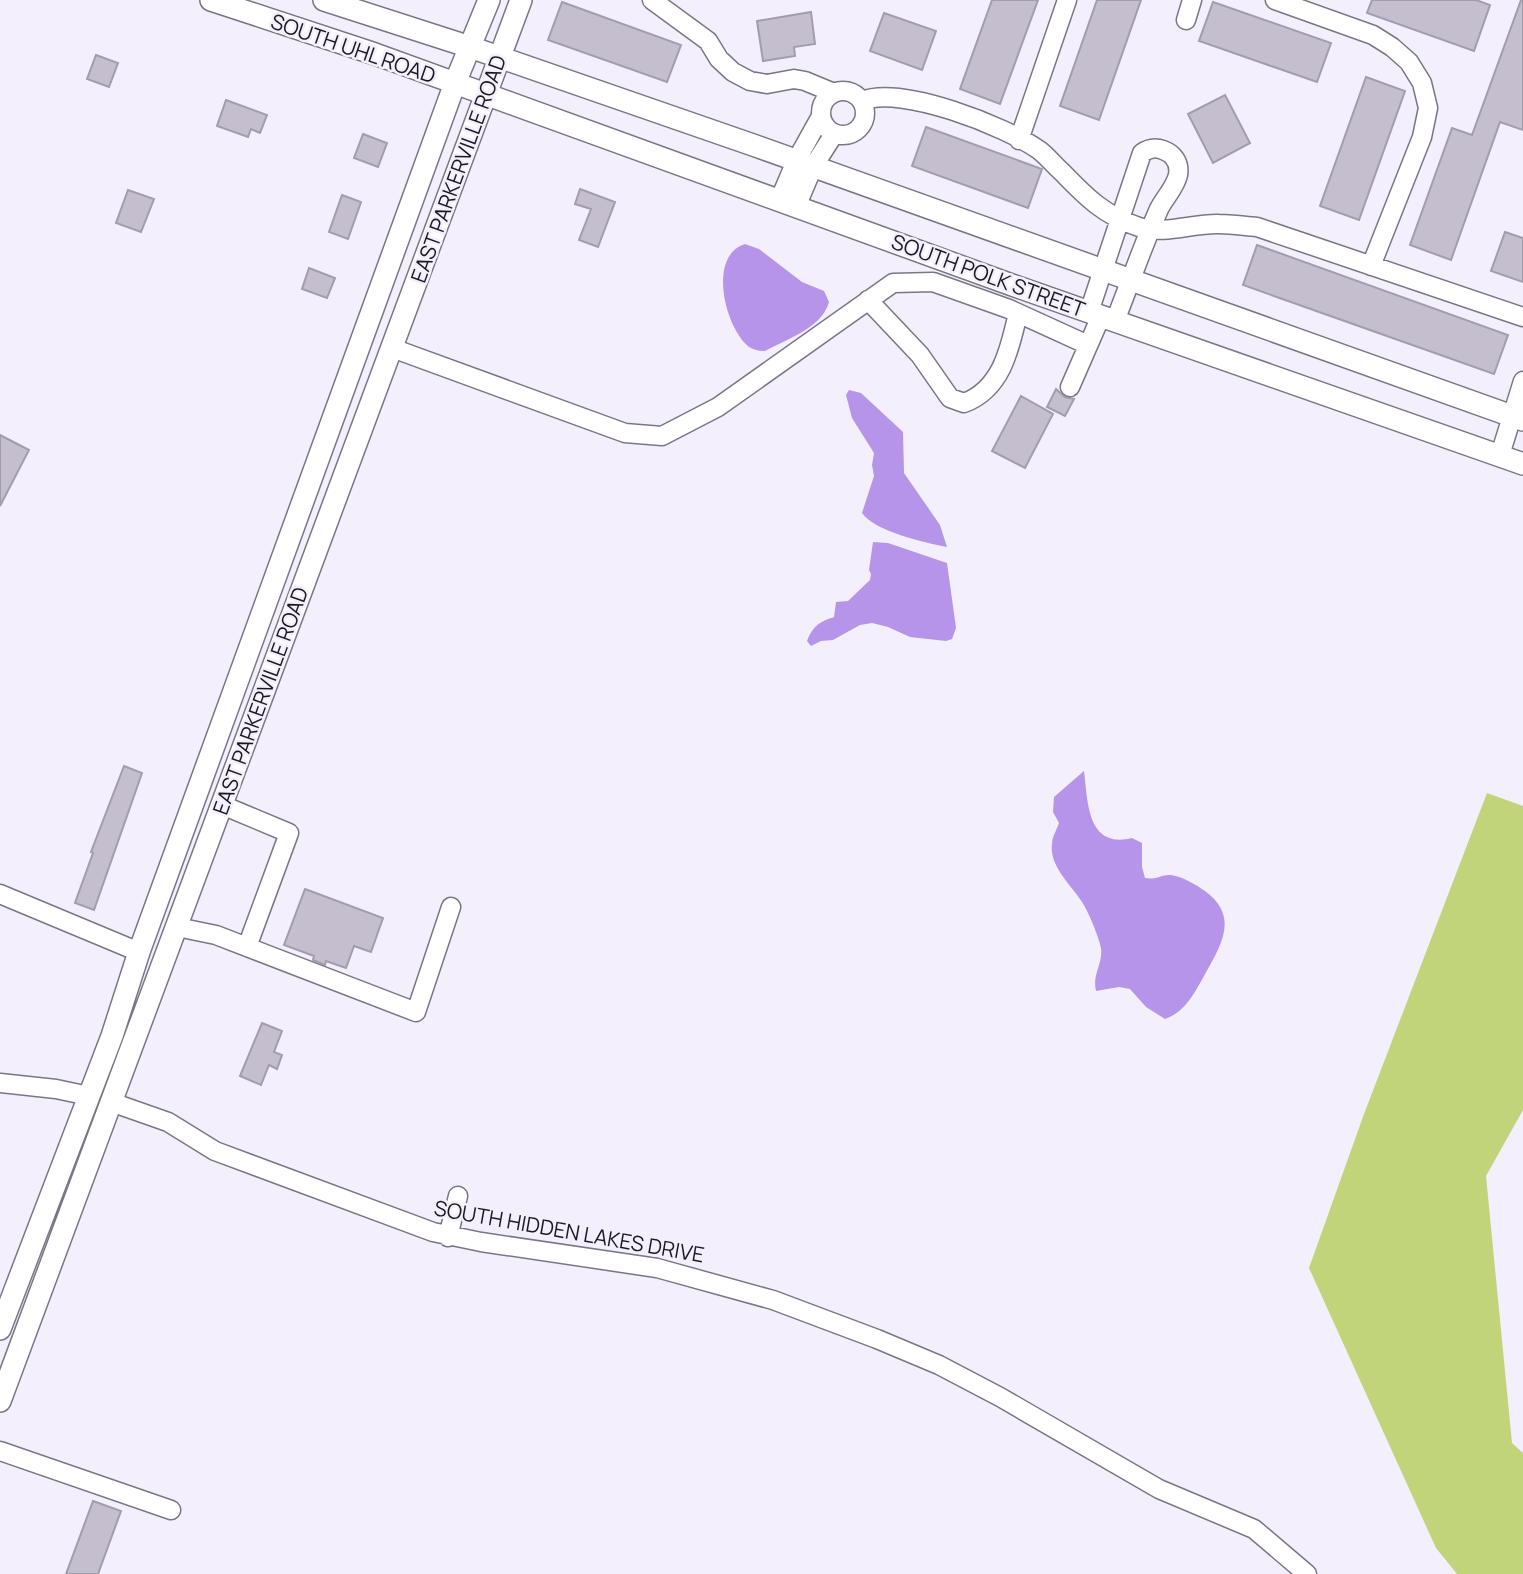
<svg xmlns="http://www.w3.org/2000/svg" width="1523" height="1574" font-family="Manrope,sans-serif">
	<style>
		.green { fill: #c1d47a }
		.water { fill: #b594e9 }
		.building { fill: #c4bece; stroke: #a29dad; stroke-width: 2 }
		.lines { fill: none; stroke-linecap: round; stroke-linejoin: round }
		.minor-casing { stroke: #7b7685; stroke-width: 21 }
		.major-casing { stroke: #7b7685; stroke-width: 24 }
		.minor { stroke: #fff; stroke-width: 18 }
		.major { stroke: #fff; stroke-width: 21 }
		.labels { text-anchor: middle; stroke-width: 5; stroke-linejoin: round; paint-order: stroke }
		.street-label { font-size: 21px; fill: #1b191e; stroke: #f4effd }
	</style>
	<rect width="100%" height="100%" fill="#f4effd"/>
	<!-- green -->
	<path class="green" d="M1487 793 1523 806V1110L1486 1176 1512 1443 1523 1453V1574H1457L1436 1548 1309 1268 1364 1114Z"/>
	<!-- water -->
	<path class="water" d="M745 244 759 249 802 282 824 291 829 302C822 328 787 339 765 351 759 351 754 350 749 347 725 328 707 256 745 244Z
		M849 390 861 393 903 432 904 473 940 525 947 547C923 542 876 532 862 513L874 476 872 465 874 453 852 418 846 395Z
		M873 542 888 543 947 563 956 628 952 639 946 641 910 637 888 627 872 623 860 625 833 640 821 641 811 646 807 641C813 626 819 622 834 617L836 602 848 601 870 580 871 574 869 570Z
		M1084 771C1088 802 1087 849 1132 838L1142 843V867L1145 878C1157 880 1162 874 1171 875 1183 877 1195 884 1205 891 1240 917 1221 945 1204 976 1194 994 1185 1012 1165 1019L1146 1007 1130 989 1119 987 1096 991C1092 974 1103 964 1101 948 1098 935 1089 913 1082 902 1071 885 1049 866 1052 844 1052 837 1057 829 1059 823L1053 812 1054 797Z"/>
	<!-- building -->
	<path class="building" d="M992 0H1038L1000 104 960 89Z
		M1097 0H1141L1099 120 1060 106Z
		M1372 0H1476L1490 5 1474 51 1367 13Z
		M1521 0H1523V130L1500 122 1451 260 1410 245 1452 128 1472 135Z
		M562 2 681 45 667 82 548 40Z
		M1213 2 1331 43 1317 82 1199 41Z
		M811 12 815 44 794 47 795 56 763 61 757 21Z
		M884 13 936 31 922 70 870 51Z
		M96 55 118 63 109 87 87 79Z
		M1366 77 1405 91 1359 220 1320 206Z
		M1225 95 1250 143 1213 163 1188 114Z
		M226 100 267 115 260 133 251 129 248 137 217 126Z
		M926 127 1042 169 1028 208 912 166Z
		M363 134 387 143 378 167 354 158Z
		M580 189 615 202 598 247 579 240 591 209 575 204Z
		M128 190 154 199 141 232 116 223Z
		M342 195 361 202 348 239 329 232Z
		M1505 232 1523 238V282L1491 271Z
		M1257 245 1508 335 1494 374 1243 285Z
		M309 268 335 278 327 298 302 289Z
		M1056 389 1065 397 1074 399 1065 416 1047 407Z
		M1021 396 1053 414 1025 468 992 451Z
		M0 435 29 450 0 506Z
		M124 766 142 773 94 910 75 903 93 853 91 852Z
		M305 889 383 918 371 952 354 946 346 968 326 961 325 965 313 960 314 956 284 945Z
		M262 1023 282 1031 274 1052 282 1055 277 1069 269 1065 261 1085 240 1076Z
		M93 1501 121 1511 98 1574H66Z"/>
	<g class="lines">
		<!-- minor casing -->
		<g class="minor-casing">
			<path id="minor" d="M652 0 708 41 719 59 733 72 750 81 767 84 794 79 805 81 834 93
				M1275 0 1373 35 1392 47 1409 62 1422 83 1428 108 1422 137 1371 266
				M1186 20 1192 0
				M821 113a22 22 0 1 1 44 0a22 22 0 1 1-44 0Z
				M862 101C901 85 1005 126 1039 150 1047 156 1054 165 1062 172 1086 197 1105 216 1139 227 1165 235 1193 223 1219 224 1232 224 1244 226 1257 227L1523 317
				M1019 140 1067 0
				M779 201 796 161 821 116
				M796 207 813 167 834 134
				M868 300 920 355 950 398 964 403C1002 389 1010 348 1018 313
				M1089 312 1142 153C1149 148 1155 147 1163 150 1174 154 1180 163 1178 175 1175 188 1165 197 1159 209 1143 245 1130 283 1115 321
				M392 348 625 433 662 436 718 407 893 283 933 282 1009 309 1088 345
				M1070 387 1101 316
				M1500 455 1523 381
				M222 805 289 833 247 947
				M0 894 139 952
				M177 927 216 935 416 1012 451 907
				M0 1083 56 1089 89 1096
				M111 1102 168 1122 215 1151 433 1232 481 1242 657 1268 773 1300 877 1339 939 1365 1000 1397 1159 1489 1254 1529 1307 1574
				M448 1237 458 1196
				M0 1451 171 1510"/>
		</g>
		<!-- major casing -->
		<g class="major-casing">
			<path id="major" d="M211 0 375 54 1012 285 1523 464
				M324 0 470 47 753 145 1523 420
				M0 1329 112 1036 139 952 455 83 489 0
				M0 1401 521 0"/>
		</g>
		<!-- minor -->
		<use href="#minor" class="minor"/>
		<!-- major -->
		<use href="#major" class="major"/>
	</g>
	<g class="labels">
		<!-- street labels -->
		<g class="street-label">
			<text transform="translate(353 49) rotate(19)" y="7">SOUTH UHL ROAD</text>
			<text transform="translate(459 169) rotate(-70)" y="7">EAST PARKERVILLE ROAD</text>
			<text transform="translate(988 276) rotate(20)" y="7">SOUTH POLK STREET</text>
			<text transform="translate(261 701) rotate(-70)" y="7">EAST PARKERVILLE ROAD</text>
			<text transform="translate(569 1232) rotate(10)" y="7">SOUTH HIDDEN LAKES DRIVE</text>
		</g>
	</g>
</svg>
